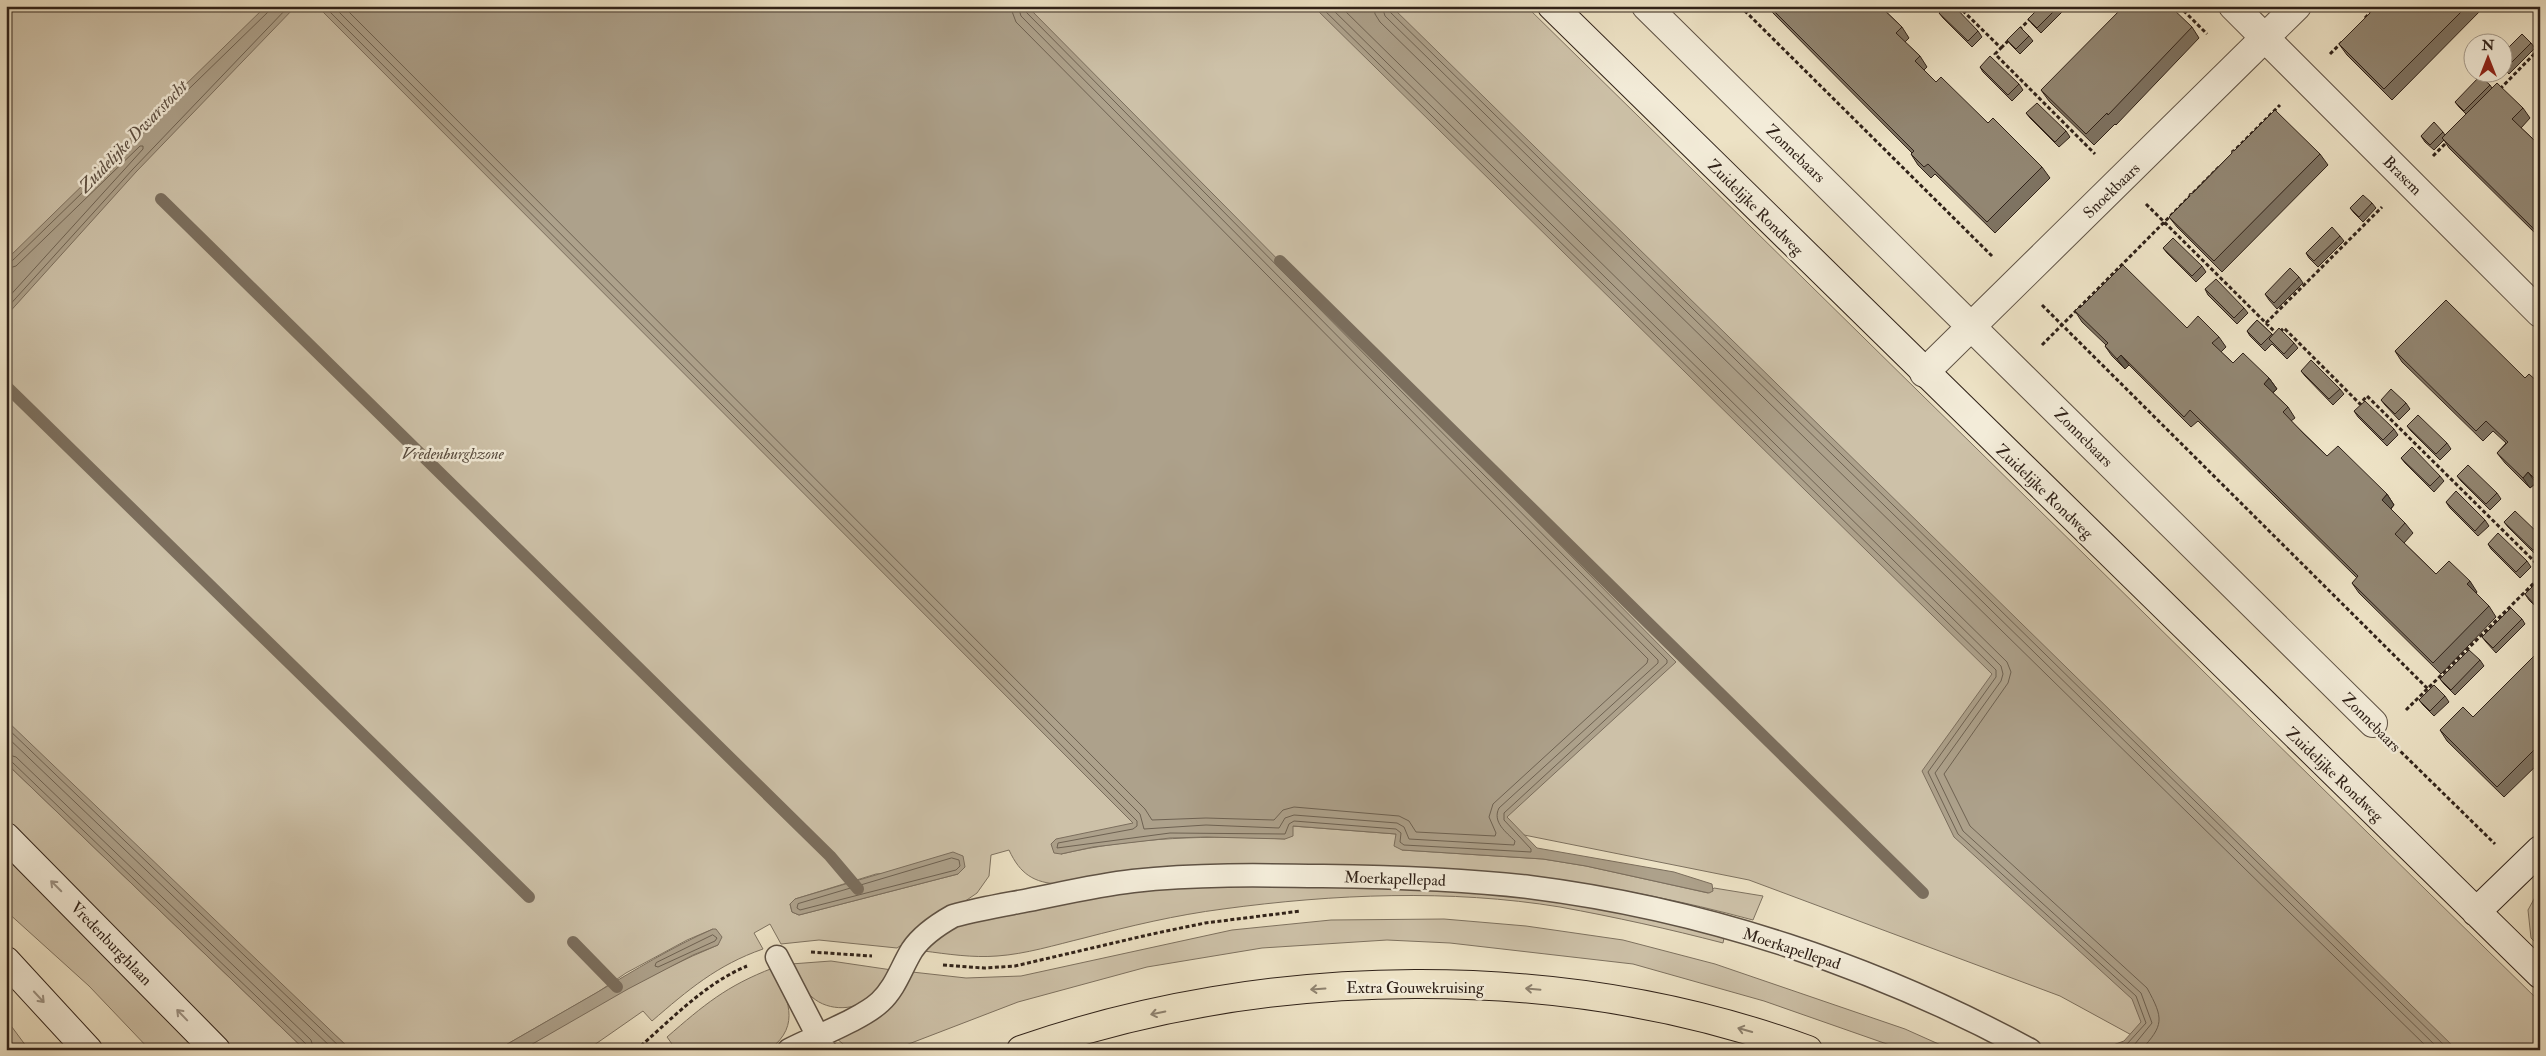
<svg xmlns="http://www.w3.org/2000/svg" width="2546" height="1056" font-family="'IM FELL Double Pica',serif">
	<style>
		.green { fill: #cdc1a8; stroke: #7e7260; fill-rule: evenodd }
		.water { fill: #ada18b; stroke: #7b6e5d }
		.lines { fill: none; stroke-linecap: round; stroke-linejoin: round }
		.shore { stroke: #6e6252; stroke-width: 1 }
		.stream { stroke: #7b6e5d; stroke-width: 12 }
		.lane-casing { stroke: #5f5244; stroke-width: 25 }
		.street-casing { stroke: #5f5244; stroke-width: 30 }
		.secondary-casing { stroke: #302219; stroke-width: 30 }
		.primary-casing { stroke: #302219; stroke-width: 30 }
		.path { stroke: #302219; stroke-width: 3; stroke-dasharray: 4 2.5; stroke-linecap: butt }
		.lane { stroke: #f3ecd9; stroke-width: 22 }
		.street { stroke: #f3ecd9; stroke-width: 28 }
		.secondary { stroke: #f3ecd9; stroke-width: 28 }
		.primary { stroke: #ede2c5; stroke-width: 28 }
		.wall { fill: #7e7362; stroke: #302219 }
		.shaded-wall { fill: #665e50; stroke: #302219 }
		.building { fill: #928672; stroke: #302219 }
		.oneway { stroke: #9b9183 }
		.oneway2 { stroke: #8e826f }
		.labels { text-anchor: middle; stroke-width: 5; stroke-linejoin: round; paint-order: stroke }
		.street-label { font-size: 16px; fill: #302219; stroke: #f3ecd9 }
		.park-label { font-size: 16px; font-style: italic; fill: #574a3d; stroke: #f3ecd9 }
		.water-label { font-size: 18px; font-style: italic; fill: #5c4e41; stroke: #f3ecd9 }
	</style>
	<rect width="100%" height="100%" fill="#ede2c5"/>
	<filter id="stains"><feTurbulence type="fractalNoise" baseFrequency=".004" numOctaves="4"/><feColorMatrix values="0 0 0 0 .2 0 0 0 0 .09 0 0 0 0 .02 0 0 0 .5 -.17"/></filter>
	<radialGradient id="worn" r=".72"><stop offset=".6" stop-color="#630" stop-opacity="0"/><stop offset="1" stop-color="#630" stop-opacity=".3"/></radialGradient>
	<!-- green -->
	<path class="green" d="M6 6H1526L2540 1002V1050H2159L2060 996 1749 880 1429 816 1098 788 1134 824 1061 854C1135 837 1209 835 1285 839L1292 826 1396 834 1402 850 1543 859 1586 866 1708 893 1714 888 1763 896 1753 920C1683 901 1613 887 1541 878L1059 884C1034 883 1020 874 1009 850L991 855 989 876 977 893 897 948 819 940 781 944 770 924 754 933 763 949C717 965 688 990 652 1021L643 1011 587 1050H522C585 1012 650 973 718 945L713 929 687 940 626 973 598 992 497 1050H351L6 728ZM965 867 958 874 799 915 792 912 790 904 795 899 876 874Z
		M6 763 305 1050H234L6 819Z
		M6 853 200 1050H150L89 986 6 911Z
		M1186 886C1301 886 1416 885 1531 897 1596 904 1660 921 1724 938L1723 943C1669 929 1615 917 1560 907 1450 889 1334 894 1223 909 1176 915 1130 926 1084 938 1055 945 1026 954 997 956 973 958 947 954 924 951L936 938 960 924 1109 894Z
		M2540 888V947L2531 938 2528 910Z
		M1444 919 1526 926 1623 940 1715 964 1905 1029 1952 1050H1904L1764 1001 1633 964 1450 943 1387 940 1262 948 1147 967 1018 1002 893 1050H850L836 1038 902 991 912 972 966 978 1021 976 1232 930 1331 920Z
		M831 961 892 970C886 978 879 990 870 998 853 1012 824 1011 809 994 801 986 797 973 791 964Z
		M773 968C787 997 802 1025 770 1049L665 1050 672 1044 667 1037C704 1005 726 986 773 968Z
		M6 1019 29 1050H6Z"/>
	<!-- water -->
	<path class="water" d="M266 6H296L136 172 6 316V260Z
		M317 6H1027L1676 662 1507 817 1537 848 1674 872 1712 884 1713 891 1709 893 1586 866 1543 859 1402 850 1394 846 1396 834 1293 826V836L1285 839 1207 837 1170 838 1093 847 1061 854 1054 853 1051 844 1056 839 1133 823Z
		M1313 6H1391L2457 1050 2102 1049 2124 1041 2141 1022 2132 999 1954 837 1922 771 1992 674Z
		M6 720 351 1050H305L6 763Z
		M953 852 963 856 965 867 958 874 799 915 792 912 790 904 795 899Z
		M713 929H716L722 937 718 945 693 955 628 989 522 1050H497C530 1031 563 1012 596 993 635 970 672 947 713 929Z"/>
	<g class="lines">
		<!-- shore -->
		<path class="shore" d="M324 6 1137 821V826L1133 829 1058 843 1057 848 1170 833 1285 834 1289 824 1294 821 1396 829 1401 833 1400 842 1404 845 1531 852V849L1504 820V813L1667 663V660L1026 12 1024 6
			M333 6 1140 814 1144 829 1206 825 1279 828 1285 818 1294 815 1397 823 1404 827 1409 839 1514 845 1515 841C1506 832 1492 822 1499 808L1658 663V660L1021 16 1018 6
			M343 6 1145 809 1152 820 1206 818 1274 820 1283 810 1294 807 1399 816 1409 821 1416 832 1495 836 1496 833 1489 817 1493 804 1647 663 1648 659 1016 22 1010 6
			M1320 6 1996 670V677L1928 772 1958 834 2136 996 2146 1023 2127 1044 2114 1050
			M1329 6 2001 666 2003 674 2001 681 1935 773 1963 831 2141 993 2152 1023 2130 1050
			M1340 6 2007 662 2011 672 2008 683 1944 774 1970 826 2147 988C2164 1019 2164 1025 2141 1050
			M1374 6 1375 14 1380 22 2430 1050
			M1382 6 1385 16 2440 1050
			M1388 6 1390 12 2449 1050
			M6 263 12 261 268 12 269 6
			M6 269 16 266 140 146H143V149L6 300
			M6 309 133 169 289 6
			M6 727 343 1050
			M6 736 334 1050
			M6 754 16 757 311 1040 314 1050
			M6 760 12 762 306 1044 308 1050
			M952 858 959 860 960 866 956 870 800 910 797 908 798 904Z
			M713 935 717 938 715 941 658 967 655 966 656 963Z"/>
		<!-- stream -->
		<path class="stream" d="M161 199 830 856 858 889
			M1280 261 1923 893
			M6 386 529 897
			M573 942 617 987"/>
		<!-- lane casing -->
		<g class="lane-casing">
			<path id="lane" d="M777 957 825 1050
				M789 1050C814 1037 862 1019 880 1002 896 987 901 968 912 950 922 935 937 925 953 916 978 909 1003 905 1029 900 1064 893 1098 885 1133 881 1196 874 1260 875 1323 876 1391 877 1461 879 1529 887 1704 909 1875 966 2030 1050"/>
		</g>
		<!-- street casing -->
		<g class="street-casing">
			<path id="street" d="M1646 6 2373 723
				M2233 6 2540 313
				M1924 373 2297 6"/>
		</g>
		<!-- secondary casing -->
		<g class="secondary-casing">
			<path id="secondary" d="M1552 6 2540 974
				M6 837 216 1050
				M2476 912 2540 850
				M6 961 88 1050"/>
		</g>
		<!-- primary casing -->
		<g class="primary-casing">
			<path id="primary" d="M1021 1050C1268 964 1562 960 1808 1050"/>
		</g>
		<!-- path -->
		<path class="path" d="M1740 6 1993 257
			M1958 6 2001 48 1995 54 2095 154
			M2179 6 2207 34
			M2365 18 2377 6
			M2019 30 2032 17
			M2001 48 2009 40
			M2330 54 2342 42
			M2500 89 2540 48
			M2232 153 2280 105
			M2433 156 2448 141
			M2146 204 2277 334 2284 328 2360 404 2367 396 2540 567
			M2042 305 2428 689
			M2266 323 2382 207
			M2042 345 2219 167
			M2406 710 2540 577
			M2396 747 2495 844
			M811 952 872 956
			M943 965 984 968 1015 966 1152 934 1205 923 1301 911
			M636 1050C671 1020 704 984 747 966"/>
		<!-- lane -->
		<use href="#lane" class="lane"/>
		<!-- street -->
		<use href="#street" class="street"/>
		<!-- secondary -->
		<use href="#secondary" class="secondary"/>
		<!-- primary -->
		<use href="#primary" class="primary"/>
	</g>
	<!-- wall -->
	<path class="wall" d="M1766 6H1880L1902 27 1909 38 1905 42 1920 56 1927 67 1924 70 1936 82 2042 167 2050 178 1995 233 1935 174 1931 178 1918 165 1911 154 1912 153Z
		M2041 6H2066L2067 7 2041 33 2032 24 2028 19Z
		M2377 6H2485L2392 100 2347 55 2339 44Z
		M1939 13 1978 31 1982 37 1972 47 1943 18Z
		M2192 27 2199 38 2116 125 2115 124 2094 145 2049 101 2041 90Z
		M2029 36 2033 41 2020 54 2011 45 2007 40Z
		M2531 43 2535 48 2509 74 2504 69V52Z
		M1980 67 2019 84 2023 90 2012 101 1983 72Z
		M2490 85 2492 88 2523 108 2530 118 2521 128 2534 140 2540 133V238L2449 148 2444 140 2434 150 2425 142 2421 136 2443 132 2445 135 2466 114 2459 107 2455 102Z
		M2026 113 2066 131 2070 137 2059 147 2030 118Z
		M2234 151 2320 154 2328 165 2222 272 2177 227 2169 217Z
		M2372 203 2376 208 2363 222 2354 213 2350 208Z
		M2340 236 2344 241 2318 267 2309 258 2306 253Z
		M2163 248 2202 266 2206 272 2196 282 2167 253Z
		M2299 277 2303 283 2277 309 2269 300 2265 294Z
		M2205 289 2244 308 2248 313 2237 324 2208 295Z
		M2080 308 2187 328 2219 337 2226 347 2221 352 2233 363 2269 378 2277 389 2273 393 2288 407 2295 418 2291 421 2327 456 2387 494 2394 505 2391 509 2405 523 2413 533 2404 543 2436 574 2477 592 2476 593 2489 606 2496 617 2441 674 2359 593 2352 583 2357 578 2198 421 2191 427 2129 365 2125 369 2112 356 2105 346 2106 345 2082 322 2075 311Z
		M2257 320 2273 335 2294 343 2298 348 2287 359 2272 344 2265 351 2250 336 2247 331Z
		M2395 351 2525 378 2540 384V487L2536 483 2530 488 2505 463 2497 453 2506 443 2493 431 2483 441 2402 362Z
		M2301 371 2340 389 2344 394 2333 405 2305 376Z
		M2381 400 2406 403 2410 409 2399 420 2385 405Z
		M2354 411 2394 429 2398 435 2387 446 2358 417Z
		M2407 426 2447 443 2451 449 2440 460 2411 431Z
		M2401 458 2440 476 2444 481 2434 492 2405 463Z
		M2457 476 2497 493 2501 499 2490 510 2461 481Z
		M2446 502 2485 520 2489 526 2478 536 2450 508Z
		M2504 522 2540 535V553L2537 556 2508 527Z
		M2488 544 2527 561 2531 567 2520 578 2491 549Z
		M2540 579V610H2539L2529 600 2525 594Z
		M2522 619 2525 624 2496 653 2486 642 2482 637Z
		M2540 650V762L2504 797 2447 741 2440 730 2473 717Z
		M2480 660 2484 666 2455 695 2444 684 2440 679Z
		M2445 696 2449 702 2434 716 2423 705 2419 700Z"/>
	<!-- shaded-wall -->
	<path class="shaded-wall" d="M2121 355 2129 365 2125 369 2117 359Z
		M2269 378 2277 389 2271 394 2264 384Z
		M2528 472 2536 483 2530 488 2523 478Z
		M2387 494 2394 505 2389 510 2382 500Z
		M2470 581 2477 592 2475 595 2467 584Z"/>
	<!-- building -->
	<path class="building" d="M1769 6H1880L1902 27 1896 33 1920 56 1915 61 1936 82 1941 77 1988 123 1993 118 2042 167 1987 222 1928 164 1924 167 1911 154 1914 151Z
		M1946 6H1954L1978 31 1968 41 1939 13Z
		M2041 6H2059L2037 28 2028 19Z
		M2124 6H2170L2192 27 2108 115 2107 113 2086 134 2041 90Z
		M2377 6H2467L2384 89 2339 44Z
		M2020 27 2029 36 2016 49 2007 40Z
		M2522 34 2531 43 2505 69 2504 67V52Z
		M1990 56 2019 84 2008 95 1980 67Z
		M2480 76 2490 85 2464 111 2455 102Z
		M2497 83 2523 108 2512 119 2534 140 2540 133V232L2538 233 2442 138Z
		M2037 103 2066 131 2055 142 2026 113Z
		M2275 110 2320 154 2214 261 2169 217 2190 196 2189 194 2193 193 2232 153V150L2234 151Z
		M2434 122 2443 132 2430 145 2421 136Z
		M2363 195 2372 203 2359 217 2350 208Z
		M2332 227 2340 236 2314 261 2306 253Z
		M2173 238 2202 266 2192 276 2163 248Z
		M2123 265 2187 328 2198 316 2219 337 2212 343 2233 363 2243 353 2269 378 2264 384 2288 407 2283 412 2304 434 2327 456 2338 446 2387 494 2382 500 2405 523 2395 534 2436 574 2449 561 2470 581 2467 584 2489 606 2433 663 2352 583 2358 576 2190 410 2184 417 2121 355 2117 359 2105 346 2108 343 2075 311 2079 307 2080 308Z
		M2290 268 2299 277 2274 303 2265 294Z
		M2216 279 2244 308 2234 318 2205 289Z
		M2446 300 2525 378 2529 374 2540 384V484L2528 472 2523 478 2497 453 2508 442 2486 421 2476 431 2395 351Z
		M2257 320 2272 334 2261 345 2247 331Z
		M2279 328 2294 343 2284 354 2269 339Z
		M2311 360 2340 389 2329 399 2301 371Z
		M2391 389 2406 403 2395 414 2381 400Z
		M2365 401 2394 429 2383 440 2354 411Z
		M2418 415 2447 443 2436 454 2407 426Z
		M2412 447 2440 476 2430 486 2401 458Z
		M2468 465 2497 493 2486 504 2457 476Z
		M2456 491 2485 520 2475 531 2446 502Z
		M2515 511 2540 535V544L2533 550 2504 522Z
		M2498 533 2527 561 2516 572 2488 544Z
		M2540 579V601L2535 605 2525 594Z
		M2511 608 2522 619 2493 648 2482 637Z
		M2469 650 2480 660 2451 690 2440 679Z
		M2540 650V744L2497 787 2440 730 2463 707 2473 717Z
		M2434 685 2445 696 2430 711 2419 700Z"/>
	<!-- one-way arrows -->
	<defs><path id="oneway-shaft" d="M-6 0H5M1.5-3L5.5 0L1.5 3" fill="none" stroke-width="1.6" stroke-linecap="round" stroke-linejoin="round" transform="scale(1.25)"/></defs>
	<g class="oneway">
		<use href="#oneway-shaft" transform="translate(56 886) rotate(-135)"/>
		<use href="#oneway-shaft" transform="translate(39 997) rotate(47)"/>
		<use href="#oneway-shaft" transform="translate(182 1015) rotate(-134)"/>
	</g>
	<g class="oneway2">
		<use href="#oneway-shaft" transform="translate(1318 989) rotate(176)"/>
		<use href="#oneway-shaft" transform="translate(1533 989) rotate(-175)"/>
		<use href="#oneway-shaft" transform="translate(1158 1013) rotate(168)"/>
		<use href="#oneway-shaft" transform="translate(1745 1030) rotate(-164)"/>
	</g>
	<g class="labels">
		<!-- street labels -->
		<g class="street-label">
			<text transform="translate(1796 153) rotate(44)" y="6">Zonnebaars</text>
			<text transform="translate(2403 175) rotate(45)" y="6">Brasem</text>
			<text transform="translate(2111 190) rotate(-44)" y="6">Snoekbaars</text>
			<text transform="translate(1756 207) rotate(45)" y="6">Zuidelijke Rondweg</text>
			<text transform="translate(2084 437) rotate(45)" y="6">Zonnebaars</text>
			<text transform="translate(2045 491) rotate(44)" y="6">Zuidelijke Rondweg</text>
			<text transform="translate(2372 722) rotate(45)" y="6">Zonnebaars</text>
			<text transform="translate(2335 774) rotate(44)" y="6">Zuidelijke Rondweg</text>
			<text transform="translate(1395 878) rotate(2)" y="6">Moerkapellepad</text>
			<text transform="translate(112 943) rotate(46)" y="6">Vredenburghlaan</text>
			<text transform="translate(1792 948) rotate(18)" y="6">Moerkapellepad</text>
			<text x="1415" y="993">Extra Gouwekruising</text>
		</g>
		<!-- park labels -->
		<g class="park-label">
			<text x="453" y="459">Vredenburghzone</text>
		</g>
		<!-- water labels -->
		<g class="water-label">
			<text transform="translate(133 136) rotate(-46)" y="6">Zuidelijke Dwarstocht</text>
		</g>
	</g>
	<!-- margin -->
	<rect width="2546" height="1056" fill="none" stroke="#ede2c5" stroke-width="25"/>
	<rect x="8" y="8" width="2531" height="1041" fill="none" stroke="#302219" stroke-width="2.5"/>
	<rect x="12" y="12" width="2521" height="1031" fill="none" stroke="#302219"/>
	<!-- north arrow -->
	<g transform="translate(2488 58)"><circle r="24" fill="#f3ecd9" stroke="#a59b8c"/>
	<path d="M0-4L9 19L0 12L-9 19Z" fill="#8f2418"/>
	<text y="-8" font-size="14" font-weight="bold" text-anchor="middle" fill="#302219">N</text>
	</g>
	<rect width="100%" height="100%" filter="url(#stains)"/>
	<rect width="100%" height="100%" fill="url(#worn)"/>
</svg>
